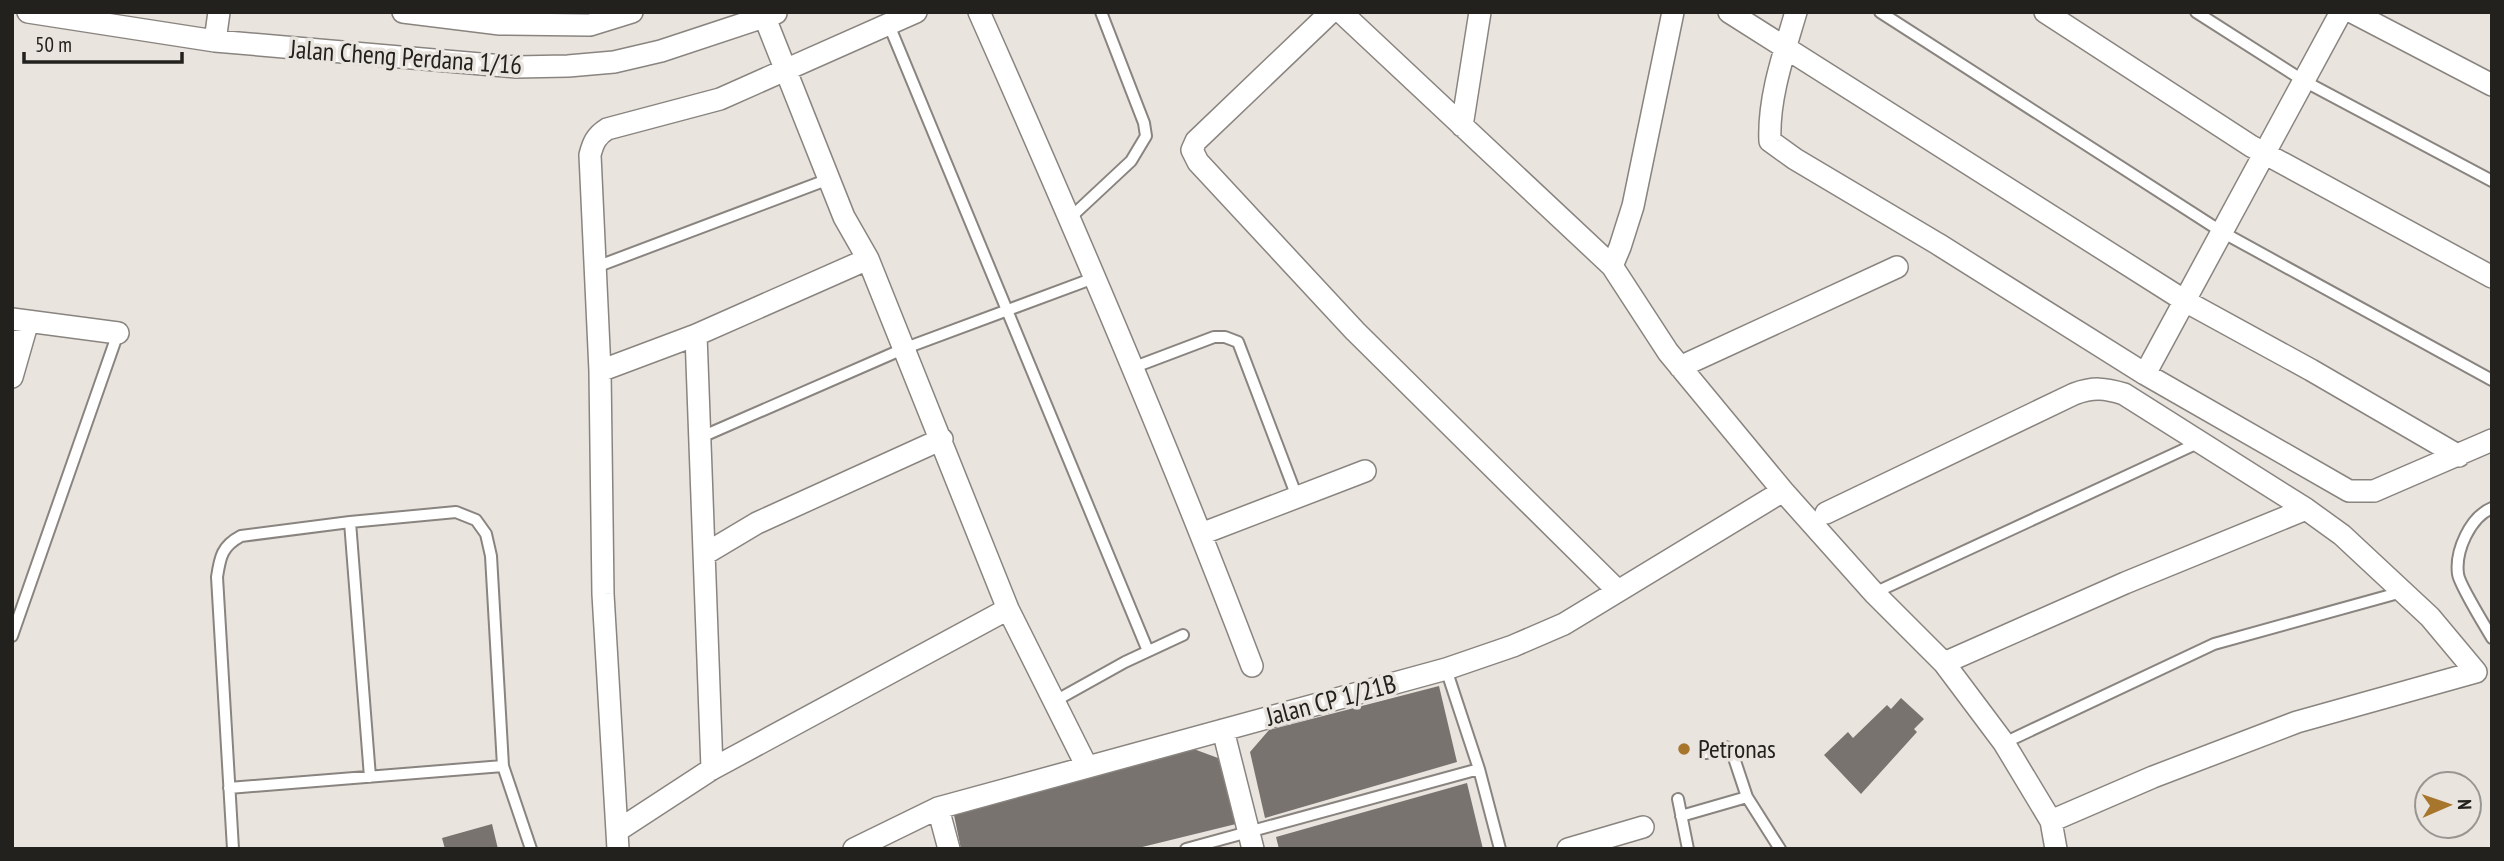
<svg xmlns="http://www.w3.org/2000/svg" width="2504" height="861" font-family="'PT Sans Narrow',sans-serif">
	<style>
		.building { fill: #78736e }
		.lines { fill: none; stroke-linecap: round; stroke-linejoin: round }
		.service-casing { stroke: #89847f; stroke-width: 14 }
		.minor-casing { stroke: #89847f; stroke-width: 24 }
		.service { stroke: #fff; stroke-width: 10 }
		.minor { stroke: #fff; stroke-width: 21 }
		.poi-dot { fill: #a7752c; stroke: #e9e4de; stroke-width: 2.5 }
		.labels { text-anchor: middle; stroke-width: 7; stroke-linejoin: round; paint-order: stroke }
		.street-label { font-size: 26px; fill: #22211e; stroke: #e9e4de }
		.poi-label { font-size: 26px; fill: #22211e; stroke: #e9e4de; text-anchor: start }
	</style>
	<rect width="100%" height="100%" fill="#e9e4de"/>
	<!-- building -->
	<path class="building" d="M1439 686 1457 762 1265 818 1250 752 1269 730Z
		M1901 698 1924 719 1914 729 1917 732 1861 794 1824 755 1848 732 1853 738 1887 705 1891 709Z
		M1191 748 1218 758 1236 824 1134 849H961L954 815Z
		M1467 783 1483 849H1279L1276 837Z
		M492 824 498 849H445L442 838Z"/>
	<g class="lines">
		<!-- service casing -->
		<g class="service-casing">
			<path id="service" d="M1880 12 2222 232 2492 380
				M2196 12 2304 81 2492 181
				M889 25 1148 651
				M1071 217 1131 161 1146 136 1144 123 1101 12
				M596 267 829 179
				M1132 368 1214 337H1225L1238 342 1297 497
				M699 438 903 349 1094 278
				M2492 508C2470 517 2455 551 2458 574 2459 584 2485 626 2492 638
				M350 522 370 777
				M1874 593 2200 442
				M12 636 118 333
				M1446 669 1479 769 1500 849
				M1055 701 1125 662 1183 635
				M2004 743 2214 644 2402 592
				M1706 753 1726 747 1732 752 1747 797 1780 849
				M229 788 503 766
				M1678 799 1688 849
				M1681 816 1747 797
				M233 849 217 577C220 557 222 546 241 536L350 522 456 512 476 520 486 534 491 556 503 766 531 849
				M1186 849 1479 769"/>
		</g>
		<!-- minor casing -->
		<g class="minor-casing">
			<path id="minor" d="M28 12 215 41 516 67 568 66 614 62 661 51 776 13
				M403 12 500 24 590 25 632 12
				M979 12C1075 228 1168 445 1252 666
				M1331 12 1196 141 1192 150 1198 162 1355 331 1618 591
				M1341 12 1612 266 1668 352 1783 491 1874 593 1944 663 2004 743 2051 821 2056 849
				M1729 12 2185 301 2311 370 2459 456
				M1796 12C1784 53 1768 98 1770 141L1795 159 1938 244 2145 374 2349 491H2374L2492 440
				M2045 12 2251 146 2492 277
				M2352 12 2492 85
				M765 18 844 217 868 259 1008 609 1087 767
				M215 41 219 12
				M1462 126 1480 12
				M1612 266 1620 247 1633 206 1673 12
				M12 319 118 333
				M696 335 712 769
				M1680 367 1897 267
				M600 371 696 335 868 259
				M2145 374 2341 12
				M12 377 28 321
				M1826 513 2074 394C2093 387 2105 388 2124 394L2306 509 2342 535 2430 617 2476 672 2297 722 2153 777 2051 821
				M1201 534 1365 471
				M705 554 757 523 942 439
				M1944 663 2125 583 2306 509
				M1223 730 1253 849
				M938 808 949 849
				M617 831 712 769 1008 609
				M618 849 603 594 600 371 590 155C593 143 596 136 607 129L720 99 916 12
				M854 849 938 808 1446 669 1513 646 1564 624 1783 491
				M1568 849 1643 827"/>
		</g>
		<!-- service -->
		<use href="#service" class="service"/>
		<!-- minor -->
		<use href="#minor" class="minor"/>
	</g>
	<!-- markers -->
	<circle class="poi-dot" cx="1684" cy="749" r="7"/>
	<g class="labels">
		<!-- street labels -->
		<g class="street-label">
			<text transform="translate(406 57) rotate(4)" y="9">Jalan Cheng Perdana 1/16</text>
			<text transform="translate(1331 700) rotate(-15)" y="9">Jalan CP 1/21B</text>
		</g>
		<!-- poi labels -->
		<g class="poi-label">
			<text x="1698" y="758">Petronas</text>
		</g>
	</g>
	<!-- border -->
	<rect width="2504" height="861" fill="none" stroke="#22211e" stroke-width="28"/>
	<!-- north arrow -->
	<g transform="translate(2448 805) rotate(88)"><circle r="33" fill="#e9e4de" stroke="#999691" stroke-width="2"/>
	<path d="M0-5L12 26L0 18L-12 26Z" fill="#a7752c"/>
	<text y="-10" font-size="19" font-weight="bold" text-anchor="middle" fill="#22211e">N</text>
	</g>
	<!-- scale -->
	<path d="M24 52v10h158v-10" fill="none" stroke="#22211e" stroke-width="3.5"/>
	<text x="35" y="52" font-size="21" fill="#22211e" stroke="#e9e4de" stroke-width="5" paint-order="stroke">50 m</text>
</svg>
